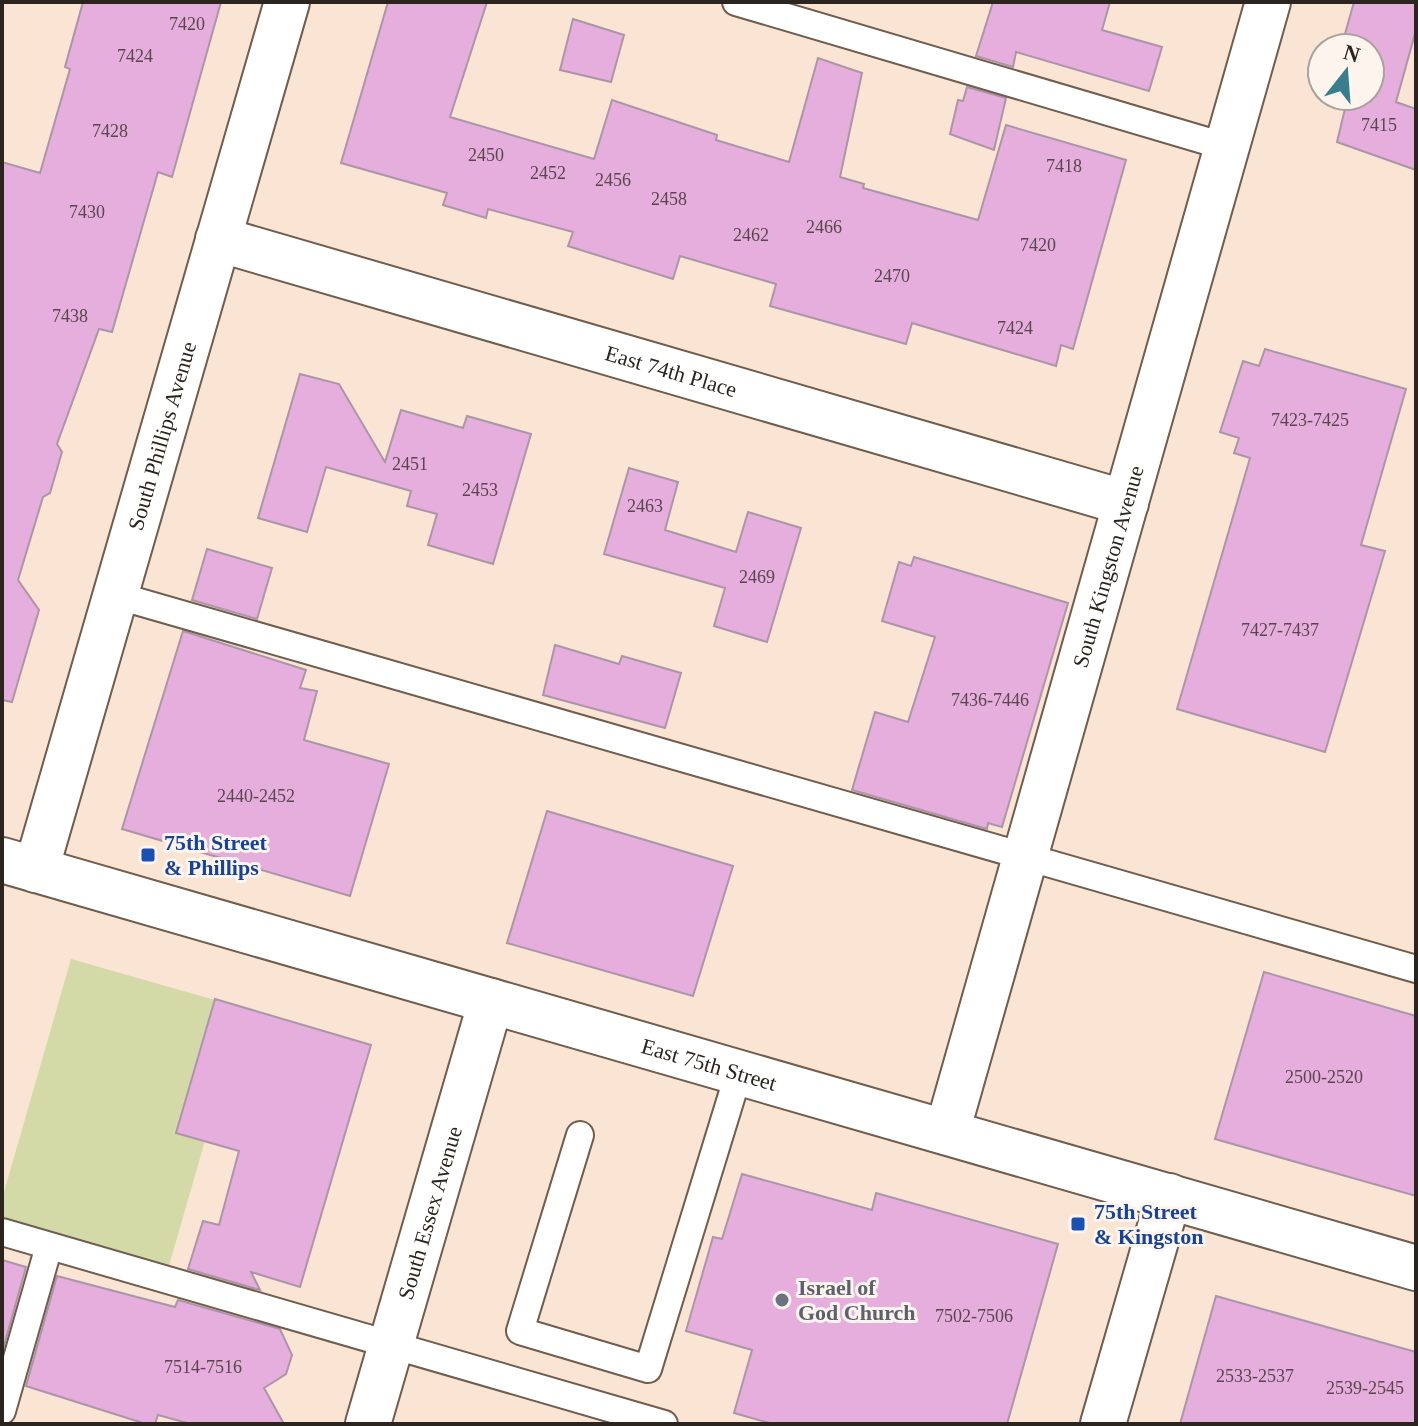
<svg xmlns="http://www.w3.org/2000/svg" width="1418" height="1426" font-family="'Times New Roman',serif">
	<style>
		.green { fill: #d3daa8 }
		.building { fill: #e5aedc; stroke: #aa96a7; stroke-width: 2 }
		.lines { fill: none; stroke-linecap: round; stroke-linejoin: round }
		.lane-casing { stroke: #705d4e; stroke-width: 30 }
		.street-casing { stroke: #705d4e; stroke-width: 48 }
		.secondary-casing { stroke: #705d4e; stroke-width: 48 }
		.lane { stroke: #fff; stroke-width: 26 }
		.street { stroke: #fff; stroke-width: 44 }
		.secondary { stroke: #fff; stroke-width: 44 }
		.transit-dot { fill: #1a4fb4; stroke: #fdf4ed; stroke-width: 3 }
		.worship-dot { fill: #6b7280; stroke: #fdf4ed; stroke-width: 3 }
		.labels { text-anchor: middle; stroke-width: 6; stroke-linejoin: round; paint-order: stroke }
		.number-label { font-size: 18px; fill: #5a464e }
		.street-label { font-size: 22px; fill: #2c241e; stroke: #fdf4ed }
		.transit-label { font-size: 22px; font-weight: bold; fill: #164399; stroke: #fdf4ed; text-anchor: start }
		.worship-label { font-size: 22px; font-weight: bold; fill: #5b616d; stroke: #fdf4ed; text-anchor: start }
	</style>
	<rect width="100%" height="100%" fill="#fae4d3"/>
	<!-- green -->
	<path class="green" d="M71 959 243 1008 169 1266 2 1217V1199Z"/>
	<!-- building -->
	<path class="building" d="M83 2H221L172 177 158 172 112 332 99 329 57 444 62 452 50 493 43 497 18 580 39 610 12 702 2 700V162L40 173 70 69 65 67Z
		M388 2H487L450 117 594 159 612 100 717 135 716 140 789 162 818 58 862 73 840 177 864 184 863 188 978 220 1006 125 1126 160 1073 349 1061 345 1056 366 912 323 906 344 770 306 776 284 680 256 673 279 568 246 573 232 488 209 486 218 443 205 447 193 341 163Z
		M993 2H1110L1102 30 1162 47 1149 91 1016 52 1013 67 976 56Z
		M1354 2H1416V30L1396 102 1416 109V170L1337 142 1348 96H1370V48H1341Z
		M573 19 624 35 611 82 560 70Z
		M967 87 1006 98 994 150 950 134 958 100 963 101Z
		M1265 349 1406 389 1361 545 1385 551 1325 752 1177 709 1250 458 1234 453 1239 438 1220 432 1243 361 1259 366Z
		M300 374 339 384 385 462 401 410 463 428 467 416 531 434 493 564 428 545 437 514 407 506 411 491 326 467 307 532 258 518Z
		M629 468 678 482 665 530 736 552 748 512 801 528 767 642 714 626 725 588 604 554Z
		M207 549 272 568 257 619 192 600Z
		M914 557 1068 603 1002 827 988 823 987 829 852 790 875 712 908 722 935 637 882 621 899 562 911 566Z
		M183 631 306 670 300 688 317 691 304 740 389 764 350 896 122 829Z
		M555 645 619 664 622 656 681 673 665 728 543 695Z
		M547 811 733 866 693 996 507 943Z
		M1264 972 1416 1016V1196L1215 1139Z
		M215 999 371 1045 300 1287 251 1272 260 1290 188 1269 203 1221 219 1225 239 1151 176 1133Z
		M742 1174 872 1210 876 1193 1058 1244 1007 1424H773L734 1413 752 1350 686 1331 713 1237 722 1239Z
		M2 1260 26 1267 2 1353Z
		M57 1276 175 1307 178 1300 280 1329 292 1355 286 1374 264 1388 284 1424H191L158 1415 155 1424H146L26 1386Z
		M1216 1296 1416 1352V1424H1180Z"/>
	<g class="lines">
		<!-- lane casing -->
		<g class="lane-casing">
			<path id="lane" d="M736 2 1227 147
				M115 595 1416 969
				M580 1135 520 1331 648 1369 739 1072
				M2 1232 664 1424
				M2 1411 49 1246"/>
		</g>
		<!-- street casing -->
		<g class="street-casing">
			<g id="street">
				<path id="s1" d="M218 239 1126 503"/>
				<path id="s2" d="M36 870 287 2"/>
				<path id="s3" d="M947 1132 1268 2"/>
				<path id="s4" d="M368 1424 491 1001"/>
				<path d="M1103 1424 1169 1196"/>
			</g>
		</g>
		<!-- secondary casing -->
		<g class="secondary-casing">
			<g id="secondary">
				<path id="s5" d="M2 860 1416 1268"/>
			</g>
		</g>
		<!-- lane -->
		<use href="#lane" class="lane"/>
		<!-- street -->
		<use href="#street" class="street"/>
		<!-- secondary -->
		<use href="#secondary" class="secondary"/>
	</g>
	<!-- markers -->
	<g class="transit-dot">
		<rect x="140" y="847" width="16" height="16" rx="4"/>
		<rect x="1070" y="1216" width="16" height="16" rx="4"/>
	</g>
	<circle class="worship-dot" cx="782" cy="1300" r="8"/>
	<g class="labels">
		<!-- number labels -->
		<g class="number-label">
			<text x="187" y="30">7420</text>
			<text x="135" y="62">7424</text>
			<text x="1379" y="131">7415</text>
			<text x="110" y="137">7428</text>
			<text x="486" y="161">2450</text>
			<text x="1064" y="172">7418</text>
			<text x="548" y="179">2452</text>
			<text x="613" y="186">2456</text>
			<text x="669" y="205">2458</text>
			<text x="87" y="218">7430</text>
			<text x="824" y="233">2466</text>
			<text x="751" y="241">2462</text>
			<text x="1038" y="251">7420</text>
			<text x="892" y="282">2470</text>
			<text x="70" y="322">7438</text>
			<text x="1015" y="334">7424</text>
			<text x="1310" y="426">7423-7425</text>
			<text x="410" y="470">2451</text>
			<text x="480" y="496">2453</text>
			<text x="645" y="512">2463</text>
			<text x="757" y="583">2469</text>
			<text x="1280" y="636">7427-7437</text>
			<text x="990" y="706">7436-7446</text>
			<text x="256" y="802">2440-2452</text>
			<text x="1324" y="1083">2500-2520</text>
			<text x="974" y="1322">7502-7506</text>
			<text x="203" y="1373">7514-7516</text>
			<text x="1255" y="1382">2533-2537</text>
			<text x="1365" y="1394">2539-2545</text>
		</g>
		<!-- street labels -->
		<g class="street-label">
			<text dy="8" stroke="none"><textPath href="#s1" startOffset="472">East 74th Place</textPath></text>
			<text dy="8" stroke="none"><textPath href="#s2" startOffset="452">South Phillips Avenue</textPath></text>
			<text dy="8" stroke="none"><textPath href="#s3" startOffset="588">South Kingston Avenue</textPath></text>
			<text dy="8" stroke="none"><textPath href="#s5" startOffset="736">East 75th Street</textPath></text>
			<text dy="8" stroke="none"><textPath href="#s4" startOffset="220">South Essex Avenue</textPath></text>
		</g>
		<!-- transit labels -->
		<g class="transit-label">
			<text x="164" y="850">75th Street<tspan x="164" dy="25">&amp; Phillips</tspan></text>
			<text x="1094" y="1219">75th Street<tspan x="1094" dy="25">&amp; Kingston</tspan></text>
		</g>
		<!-- worship labels -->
		<g class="worship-label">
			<text x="798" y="1295">Israel of<tspan x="798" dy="25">God Church</tspan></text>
		</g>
	</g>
	<!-- border -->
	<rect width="1418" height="1426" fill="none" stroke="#2c241e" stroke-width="8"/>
	<!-- north arrow -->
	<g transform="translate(1346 72) rotate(17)"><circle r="38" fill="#fdf4ed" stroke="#a9a19a" stroke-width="2"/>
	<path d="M0-6L14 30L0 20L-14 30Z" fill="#397e8c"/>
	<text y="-12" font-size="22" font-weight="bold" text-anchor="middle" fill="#2c241e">N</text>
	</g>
</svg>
